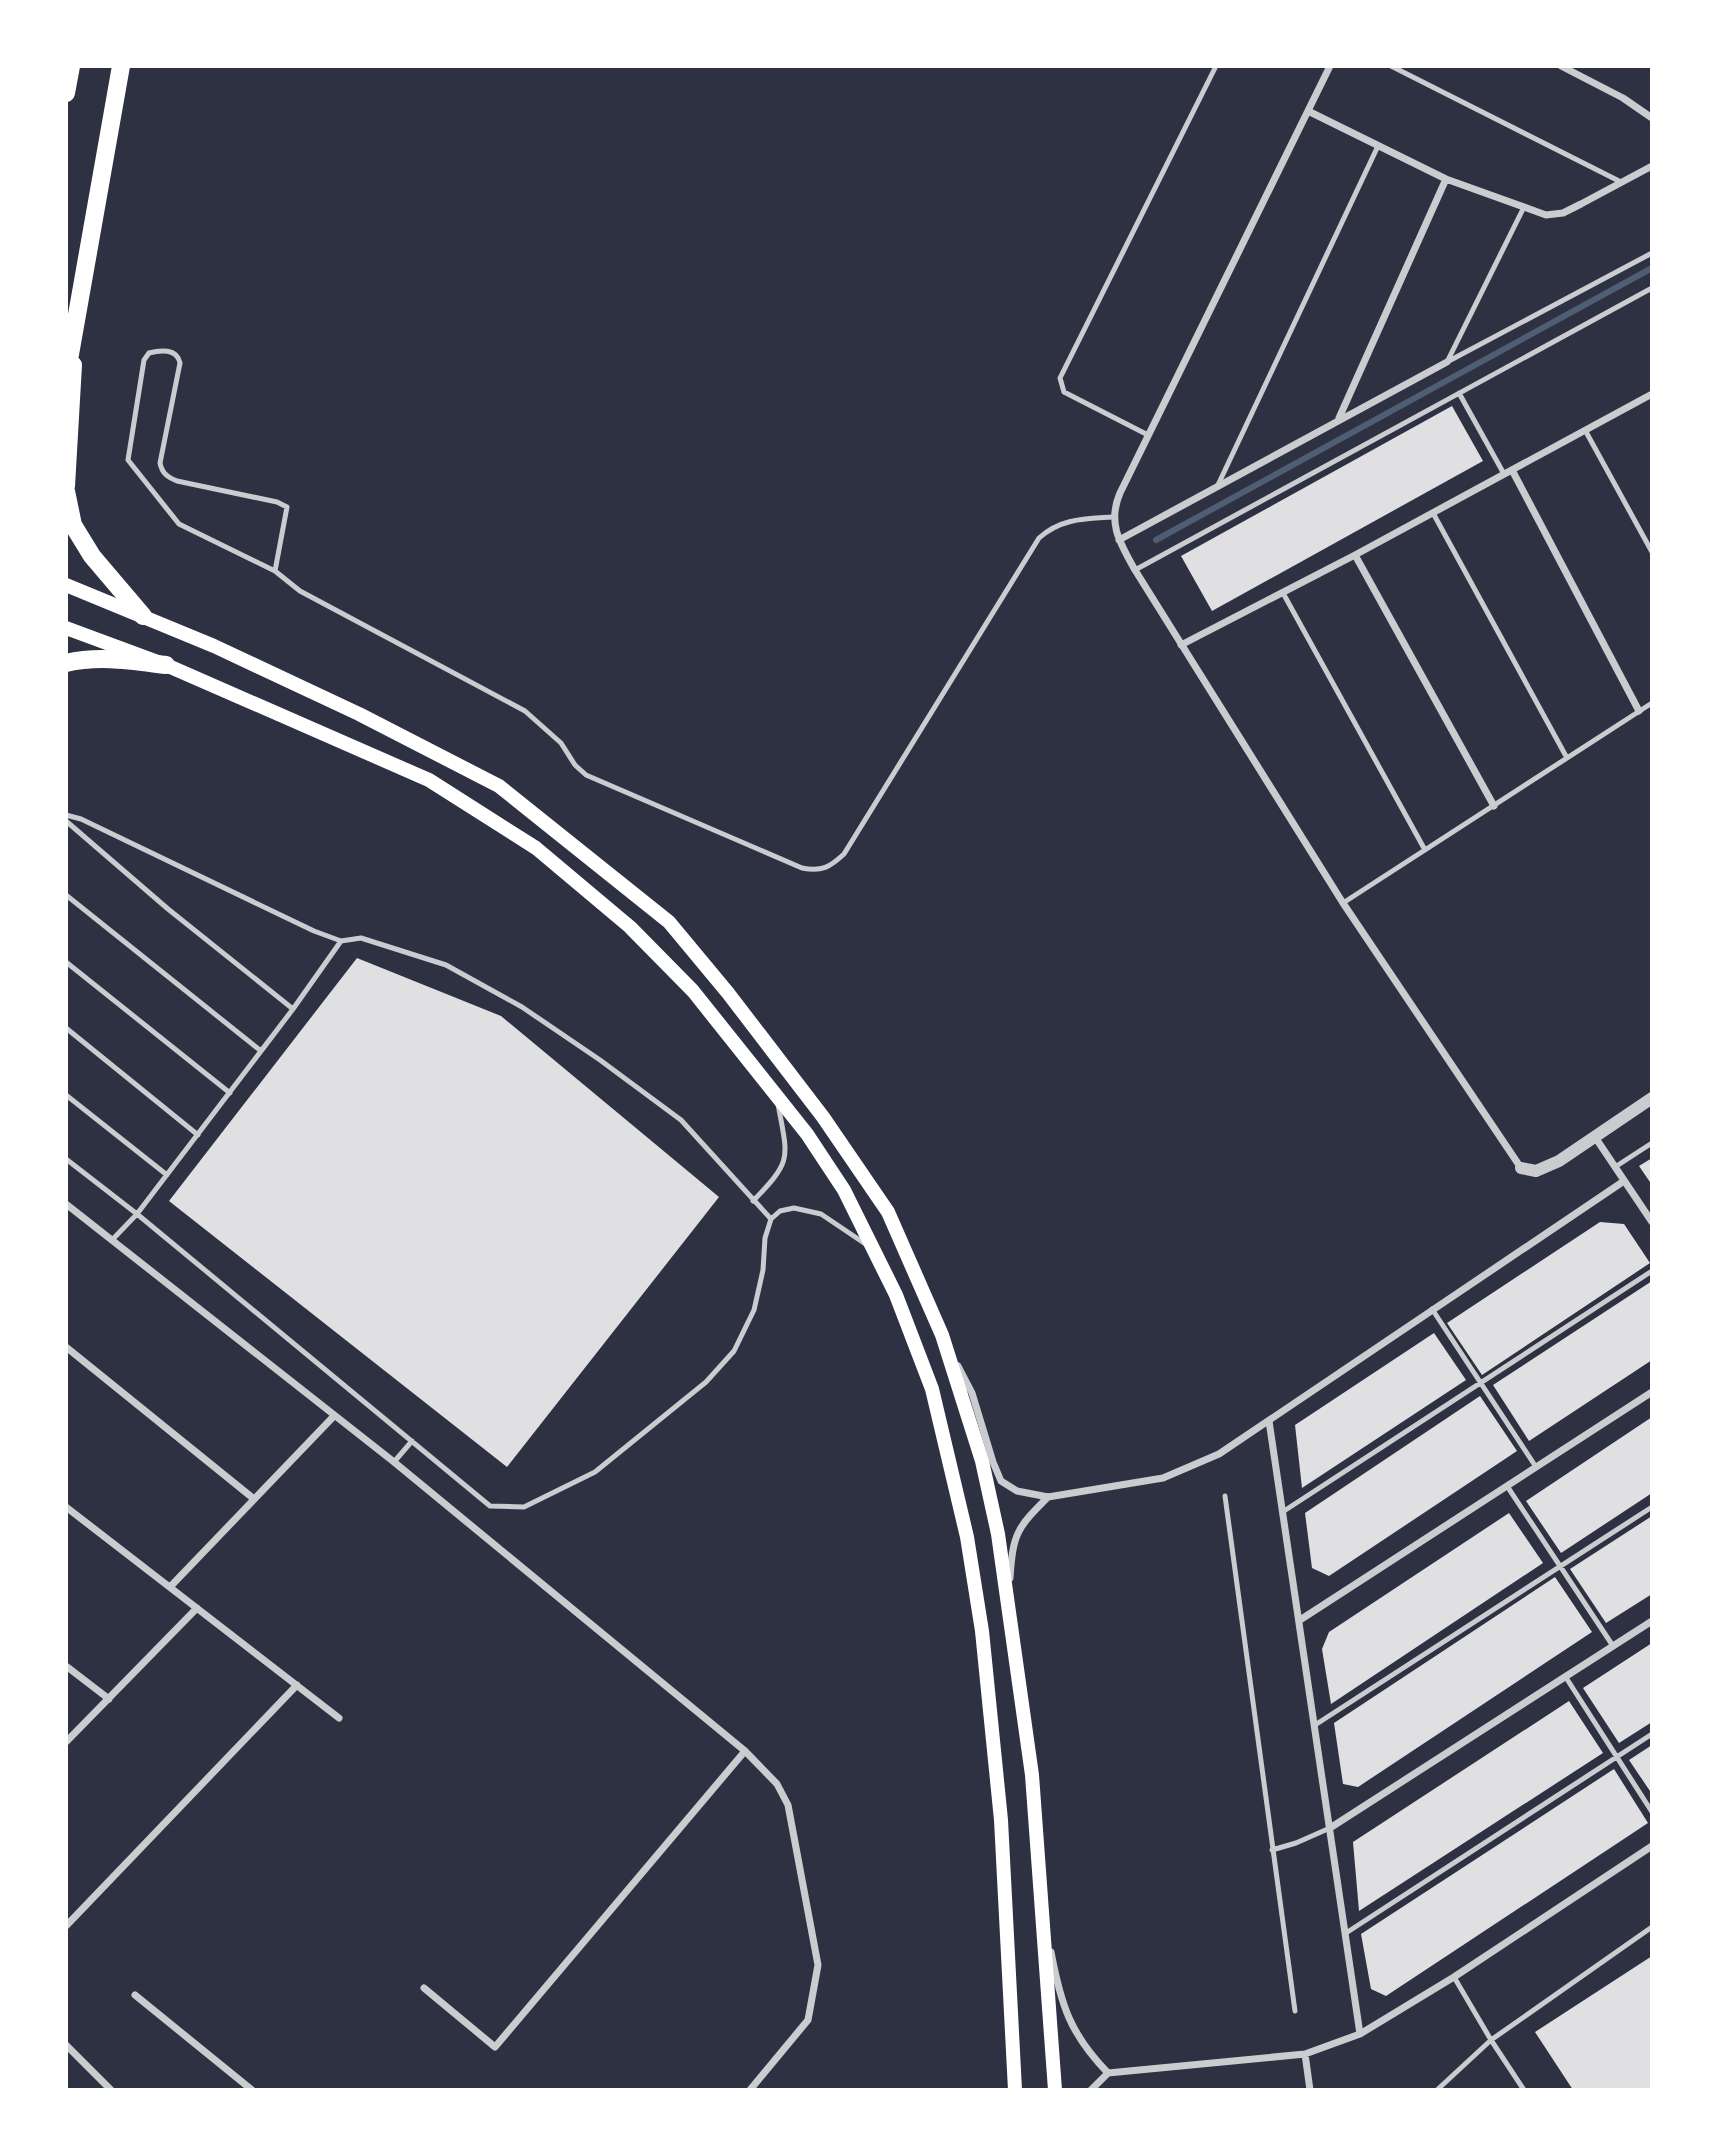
<svg xmlns="http://www.w3.org/2000/svg" width="1718" height="2156" font-family="'Golos Text',sans-serif">
	<style>
		.lines { fill: none; stroke-linecap: round; stroke-linejoin: round }
		.stream { stroke: #4f5d75; stroke-width: 6 }
		.building { fill: #e0e0e3 }
		.service { stroke: #caccd0; stroke-width: 5 }
		.minor { stroke: #caccd0; stroke-width: 7 }
		.tertiary { stroke: #caccd0; stroke-width: 12 }
		.secondary { stroke: #fff; stroke-width: 14 }
		.primary { stroke: #fff; stroke-width: 18 }
	</style>
	<rect width="100%" height="100%" fill="#2d3142"/>
	<g class="lines">
		<!-- stream -->
		<path class="stream" d="M1156 540 1652 268"/>
	</g>
	<!-- building -->
	<path class="building" d="M1452 406 1483 461 1212 611 1181 556Z
		M357 958 501 1016 719 1197 507 1467 169 1201Z
		M1652 1158V1185L1639 1166Z
		M1600 1222 1624 1224 1650 1263 1482 1375 1447 1323Z
		M1652 1281V1360L1529 1441 1493 1385Z
		M1434 1333 1466 1380 1302 1488 1295 1425Z
		M1480 1396 1517 1451 1329 1576 1312 1568 1305 1513Z
		M1652 1417V1493L1561 1553 1526 1501Z
		M1509 1513 1543 1563 1331 1704 1322 1649 1329 1632Z
		M1652 1516V1594L1606 1623 1570 1569Z
		M1555 1577 1592 1632 1358 1787 1343 1784 1334 1723Z
		M1652 1643V1722L1619 1743 1583 1688Z
		M1569 1701 1603 1753 1359 1911 1353 1842Z
		M1652 1745V1794L1629 1760Z
		M1614 1769 1648 1823 1386 1996 1371 1989 1361 1934Z
		M1652 1956V2090H1573L1535 2032Z"/>
	<g class="lines">
		<!-- service -->
		<path class="service" d="M1391 66 1621 182
			M1447 362 1652 253
			M1447 362 1524 207
			M1459 393 1504 474
			M1585 430 1652 552
			M1148 435 1064 392 1060 378 1216 66
			M1217 487 1378 146
			M1433 513 1567 758
			M1135 570 1652 288
			M275 571 287 507 277 502 177 481C167 477 162 473 160 463L180 363C177 348 160 350 149 353L144 360 128 460 179 524 275 571 300 591 525 711 561 743 575 765 586 775 802 868C822 872 830 867 844 854L1039 538C1061 518 1085 519 1113 517
			M1283 593 1425 850
			M66 815 81 819 314 931 341 941 361 938 446 965 522 1007 600 1060 681 1120 771 1219
			M66 821 168 909 293 1009
			M66 895 261 1051
			M1343 903 1652 703
			M341 941 293 1009 137 1214 490 1506 524 1507 595 1472 706 1382 734 1351 754 1310 763 1270 765 1238 771 1219 780 1211 794 1208 821 1214 867 1245
			M66 962 230 1093
			M66 1028 198 1135
			M66 1095 167 1175
			M66 1159 137 1214 112 1240
			M1615 1167 1652 1143
			M753 1201C793 1160 788 1159 778 1104
			M1432 1309 1536 1467
			M394 1462 412 1441
			M1507 1486 1613 1646
			M1225 1496 1295 2011
			M1284 1511 1652 1271
			M1565 1676 1652 1812
			M1315 1725 1652 1507
			M1272 1850 1296 1843 1330 1828
			M1346 1933 1652 1734
			M1454 1977 1491 2040 1524 2090
			M1437 2090 1491 2040 1652 1927"/>
		<!-- minor -->
		<path class="minor" d="M1330 66 1120 493C1107 523 1120 543 1135 570L1343 903 1521 1168
			M1561 66 1623 98 1652 118
			M1308 111 1446 179 1546 215 1563 213 1581 204 1652 166
			M1339 418 1446 179
			M1512 470 1639 711
			M1119 540 1447 362
			M1355 555 1494 806
			M1181 645 1355 555 1652 394
			M1595 1137 1652 1222
			M66 1204 394 1462 745 1751 777 1784 788 1805 818 1965 808 2020 750 2090
			M66 1347 254 1499
			M958 1366 972 1393 993 1462 1001 1481 1017 1491 1048 1497 1163 1478 1219 1454 1624 1181
			M1269 1421 1360 2034
			M66 1507 339 1718
			M1010 1578C1013 1533 1017 1528 1048 1497
			M170 1587 334 1416
			M1300 1620 1652 1392
			M66 1666 109 1699
			M66 1742 197 1608
			M1330 1828 1652 1621
			M66 1926 297 1685
			M1051 1952C1061 2005 1070 2034 1108 2073
			M424 1988 495 2047 745 1751
			M135 1995 252 2090
			M66 2045 111 2090
			M1305 2054 1310 2090
			M1091 2090 1108 2073 1305 2054 1360 2034 1454 1977 1652 1846"/>
		<!-- tertiary -->
		<path class="tertiary" d="M1521 1168 1536 1171 1559 1161 1652 1098"/>
		<!-- secondary -->
		<path class="secondary" d="M66 585 214 646 359 714 499 786 669 922 728 993 823 1117 888 1212 942 1335 982 1461 998 1534 1032 1775 1055 2090
			M66 628 166 665 429 780 536 848 630 927 693 991 807 1134 844 1190 896 1295 932 1389 967 1537 982 1631 1001 1820 1015 2090"/>
		<!-- primary -->
		<path class="primary" d="M66 93 71 66
			M66 377 121 66
			M66 486 73 365
			M66 491 73 525 92 556 143 616
			M66 663C100 655 133 661 166 665"/>
	</g>
	<!-- border -->
	<rect width="1718" height="2156" fill="none" stroke="#ffffff" stroke-width="136"/>
</svg>
